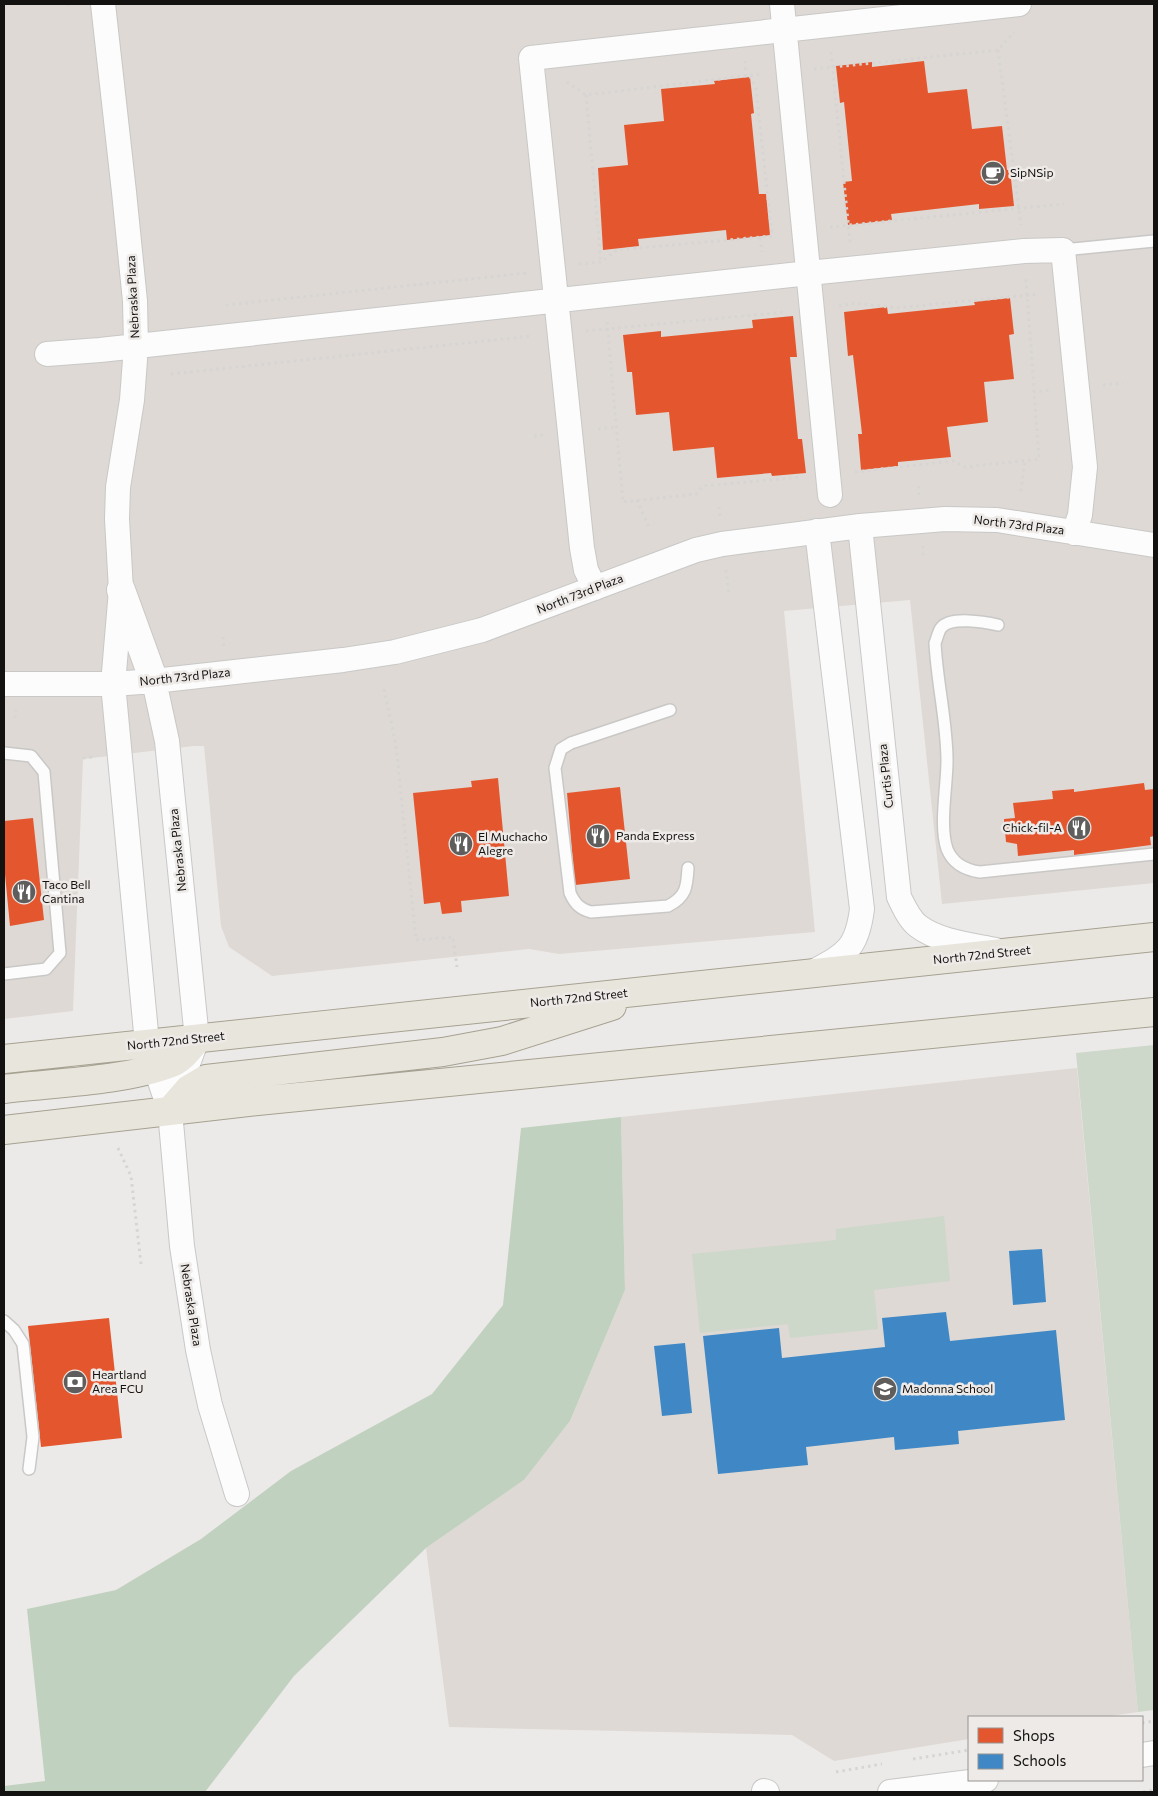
<svg xmlns="http://www.w3.org/2000/svg" width="1158" height="1796" font-family="Commissioner,sans-serif">
	<style>
		.built { fill: #ded9d4 }
		.green { fill: #cdd7ca }
		.forest { fill: #c1d1bf }
		.shops { fill: #e4572e }
		.schools { fill: #3f88c5 }
		.lines { fill: none; stroke-linecap: round; stroke-linejoin: round }
		.service-casing { stroke: #c9c8c7; stroke-width: 14 }
		.minor-casing { stroke: #c9c8c7; stroke-width: 26 }
		.tertiary-casing { stroke: #c9c8c7; stroke-width: 30 }
		.primary-casing { stroke: #a6a191; stroke-width: 30 }
		.path { stroke: #d6d5d4; stroke-width: 3; stroke-dasharray: 2.5 4; stroke-linecap: butt }
		.service { stroke: #fcfcfc; stroke-width: 11 }
		.minor { stroke: #fcfcfc; stroke-width: 24 }
		.tertiary { stroke: #fcfcfc; stroke-width: 28 }
		.primary { stroke: #e8e5dd; stroke-width: 28 }
		.labels { text-anchor: middle; stroke-width: 5; stroke-linejoin: round; paint-order: stroke }
		.poi-label { font-size: 12px; fill: #131211; stroke: #edeae7; text-anchor: start }
		.street-label { font-size: 12px; fill: #131211; stroke: #edeae7 }
	</style>
	<rect width="100%" height="100%" fill="#eceae8"/>
	<!-- built -->
	<path class="built" d="M4 4H1154V883L942 904 910 600 784 611 815 932 559 954 529 949 272 976 229 947 221 926 204 746H194L83 759 73 1011 4 1019Z
		M1077 1068 1138 1712 1103 1717H969V1739L834 1761 792 1735 449 1727 426 1548 524 1480 570 1421 625 1290 621 1117Z"/>
	<!-- green -->
	<path class="green" d="M1154 1045V1710L1138 1712 1076 1053Z
		M944 1216 950 1281 874 1290 878 1329 790 1338 788 1324 700 1333 692 1254 836 1240V1229Z"/>
	<!-- forest -->
	<path class="forest" d="M621 1117 625 1290 570 1421 524 1480 426 1548 294 1676 205 1792H4V1786L45 1781 27 1609 116 1590 201 1539 291 1471 432 1394 503 1305 521 1128Z"/>
	<!-- shops -->
	<path class="shops" d="M924 61 928 93 967 89 972 129 1002 126 1007 170H1010L1014 206 979 209V204L891 214 892 220 848 225 843 182 852 181 844 102 840 103 836 66 872 62V67Z
		M750 77 754 113 751 114 759 194H766L770 235 727 240 726 230 638 239 639 246 603 250 598 168 628 165 624 125 664 121 661 89 715 84 714 81Z
		M1010 298 1014 334 1009 335 1014 379 984 382 988 422 947 427 951 457 898 462V466L861 470 858 434H862L853 355 848 356 844 312 887 307 888 314 975 305 974 302Z
		M793 316 797 357H790L798 439H802L806 473 772 476 771 473 717 478 714 447 673 451 669 412 636 415 632 372H627L623 335 661 331V337L753 328 752 320Z
		M498 778 509 896 461 901 462 912 442 914 440 902 424 904 413 793 472 787 471 781Z
		M1144 783 1145 790 1154 789V836L1150 837 1151 845 1074 855V850L1018 856 1017 844 1006 842 1004 819 1015 818 1013 803 1053 799 1052 791 1074 789V792Z
		M620 787 630 879 575 885 567 793Z
		M33 818 44 920 10 926 4 864V821Z
		M109 1318 122 1438 41 1447 28 1326Z"/>
	<!-- schools -->
	<path class="schools" d="M1042 1249 1046 1302 1013 1305 1009 1251Z
		M946 1312 950 1341 1056 1330 1065 1420 958 1431 959 1444 895 1450 894 1437 806 1447 808 1465 718 1474 703 1336 779 1328 782 1358 885 1347 882 1318Z
		M685 1343 692 1413 662 1416 654 1346Z"/>
	<g class="lines">
		<!-- service casing -->
		<g class="service-casing">
			<path id="service" d="M1063 250 1154 241
				M998 625C985 622 950 616 941 628 938 632 937 639 935 643 937 683 947 722 947 761 947 787 939 825 947 849 953 864 965 870 980 872L1154 854
				M670 710 571 743 561 749 555 768 570 893C575 904 580 909 591 912L668 906C686 897 687 887 688 868
				M4 753 31 756 44 772 60 953 46 969 4 974
				M4 1321 14 1330 23 1344 33 1437 29 1469"/>
		</g>
		<!-- minor casing -->
		<g class="minor-casing">
			<path id="minor" d="M103 4 124 192 135 301 136 346 132 400 118 487 117 519 121 590 113 684 147 1043 170 1111 182 1246 198 1350 210 1405 237 1494
				M782 4 830 495
				M47 354 100 350 809 273 1024 251 1063 250 1085 467 1080 515 1074 533
				M860 526 899 897C904 907 909 919 918 926 939 942 972 945 996 950
				M595 588 586 570 582 548 531 58 1019 4
				M154 681 167 741 197 1039 172 1107
				M4 684H113L154 681 343 660 395 652 482 630 696 550 722 544 860 526 945 519 997 520 1154 545
				M813 972C846 954 857 949 862 909L817 531
				M1142 1755 1154 1753
				M764 1791 767 1792
				M890 1792 986 1780"/>
		</g>
		<!-- tertiary casing -->
		<g class="tertiary-casing">
			<path id="tertiary" d="M121 590 154 681"/>
		</g>
		<!-- primary casing -->
		<g class="primary-casing">
			<path id="primary" d="M4 1059 1154 937
				M4 1089C52 1083 124 1081 169 1064 181 1060 189 1049 197 1039
				M170 1111 189 1089 206 1079 443 1052 502 1041 612 1006
				M4 1130 248 1102 1154 1012"/>
		</g>
		<!-- path -->
		<path class="path" d="M67 5 73 4
			M998 50 1021 225
			M831 52 850 242
			M745 61 746 76
			M814 69 998 50 1014 32
			M567 82 586 95 761 74
			M586 95 601 263
			M830 227 1064 204
			M760 238 762 252
			M579 264 601 262 617 250 772 236 756 88 750 76
			M226 305 527 273
			M839 306 855 303 896 308 1039 294
			M607 322 623 502 696 494 703 486 802 477
			M586 331 786 312
			M171 374 532 336
			M1103 385 1123 383
			M1033 392 1050 390
			M598 429 617 427
			M534 436 544 435
			M855 472 953 461 965 467 1039 459 1026 279
			M919 486V495
			M1021 491 1025 460
			M637 500 650 530
			M719 507 720 517
			M923 546V555
			M726 570 729 594
			M223 637 224 647
			M384 689 396 745 416 940 453 937 457 967
			M15 718 16 710
			M83 758 93 757
			M118 1148 131 1176 141 1264
			M1142 1723 1154 1721
			M913 1759 969 1750
			M836 1772 882 1764
			M1143 1792 1154 1790"/>
		<!-- service -->
		<use href="#service" class="service"/>
		<!-- minor -->
		<use href="#minor" class="minor"/>
		<!-- tertiary -->
		<use href="#tertiary" class="tertiary"/>
		<!-- primary -->
		<use href="#primary" class="primary"/>
	</g>
	<!-- icons -->
	<defs>
		<g id="cafe-disc" transform="scale(1.25)"><circle r="9.5" fill="#5f5e5c" stroke="#edeae7"/><path d="M-5.5-4.5H6V0H3Q3 3.5 0 3.5H-2.5Q-5.5 3.5-5.5 0ZM3-3.2v2h1.7v-2ZM-6 4.5H4V6H-6Z" fill="#fff"/></g>
		<g id="restaurant-disc" transform="scale(1.25)"><circle r="9.5" fill="#5f5e5c" stroke="#edeae7"/><path d="M-5-6h1v4h1v-4h1v4h1v-4h1v5L-1.5 .5V6h-2V.5L-5-1ZM5-6V6H3V1.5H1.5Q1.5-4 5-6Z" fill="#fff"/></g>
		<g id="bank-disc" transform="scale(1.25)"><circle r="9.5" fill="#5f5e5c" stroke="#edeae7"/><path d="M-6-4H6V4H-6ZM0-2.3a2.3 2.3 0 1 0 0 4.6a2.3 2.3 0 1 0 0-4.6Z" fill="#fff"/></g>
		<g id="school-disc" transform="scale(1.25)"><circle r="9.5" fill="#5f5e5c" stroke="#edeae7"/><path d="M0-5L7-2L0 1L-7-2ZM-4 1L0 2.5L4 1V4Q0 6-4 4Z" fill="#fff"/></g>
	</defs>
	<g fill-rule="evenodd">
		<use href="#cafe-disc" x="993" y="173"/>
		<use href="#restaurant-disc" x="1079" y="828"/>
		<use href="#restaurant-disc" x="598" y="836"/>
		<use href="#restaurant-disc" x="461" y="844"/>
		<use href="#restaurant-disc" x="24" y="892"/>
		<use href="#bank-disc" x="75" y="1382"/>
		<use href="#school-disc" x="885" y="1389"/>
	</g>
	<g class="labels">
		<!-- poi labels -->
		<g class="poi-label">
			<text x="1010" y="177">SipNSip</text>
			<text x="1062" y="832" text-anchor="end">Chick-fil-A</text>
			<text x="616" y="840">Panda Express</text>
			<text x="478" y="841">El Muchacho<tspan x="478" dy="14">Alegre</tspan></text>
			<text x="42" y="889">Taco Bell<tspan x="42" dy="14">Cantina</tspan></text>
			<text x="92" y="1379">Heartland<tspan x="92" dy="14">Area FCU</tspan></text>
			<text x="902" y="1393">Madonna School</text>
		</g>
		<!-- street labels -->
		<g class="street-label">
			<text transform="translate(133 297) rotate(-93)" y="4">Nebraska Plaza</text>
			<text transform="translate(1019 525) rotate(7)" y="4">North 73rd Plaza</text>
			<text transform="translate(580 594) rotate(-21)" y="4">North 73rd Plaza</text>
			<text transform="translate(185 677) rotate(-6)" y="4">North 73rd Plaza</text>
			<text transform="translate(886 776) rotate(-96)" y="4">Curtis Plaza</text>
			<text transform="translate(178 850) rotate(-96)" y="4">Nebraska Plaza</text>
			<text transform="translate(982 955) rotate(-6)" y="4">North 72nd Street</text>
			<text transform="translate(579 998) rotate(-6)" y="4">North 72nd Street</text>
			<text transform="translate(176 1041) rotate(-6)" y="4">North 72nd Street</text>
			<text transform="translate(191 1305) rotate(81)" y="4">Nebraska Plaza</text>
		</g>
	</g>
	<!-- border -->
	<rect width="1158" height="1796" fill="none" stroke="#131211" stroke-width="10"/>
	<!-- legend -->
	<rect x="968" y="1716" width="175" height="65" fill="#edeae7" stroke="#969491"/>
	<rect x="978" y="1728" width="25" height="15" fill="#e4572e" stroke="#969491"/>
	<text x="1013" y="1741" font-size="15" fill="#131211">Shops</text>
	<rect x="978" y="1754" width="25" height="15" fill="#3f88c5" stroke="#969491"/>
	<text x="1013" y="1766" font-size="15" fill="#131211">Schools</text>
</svg>
